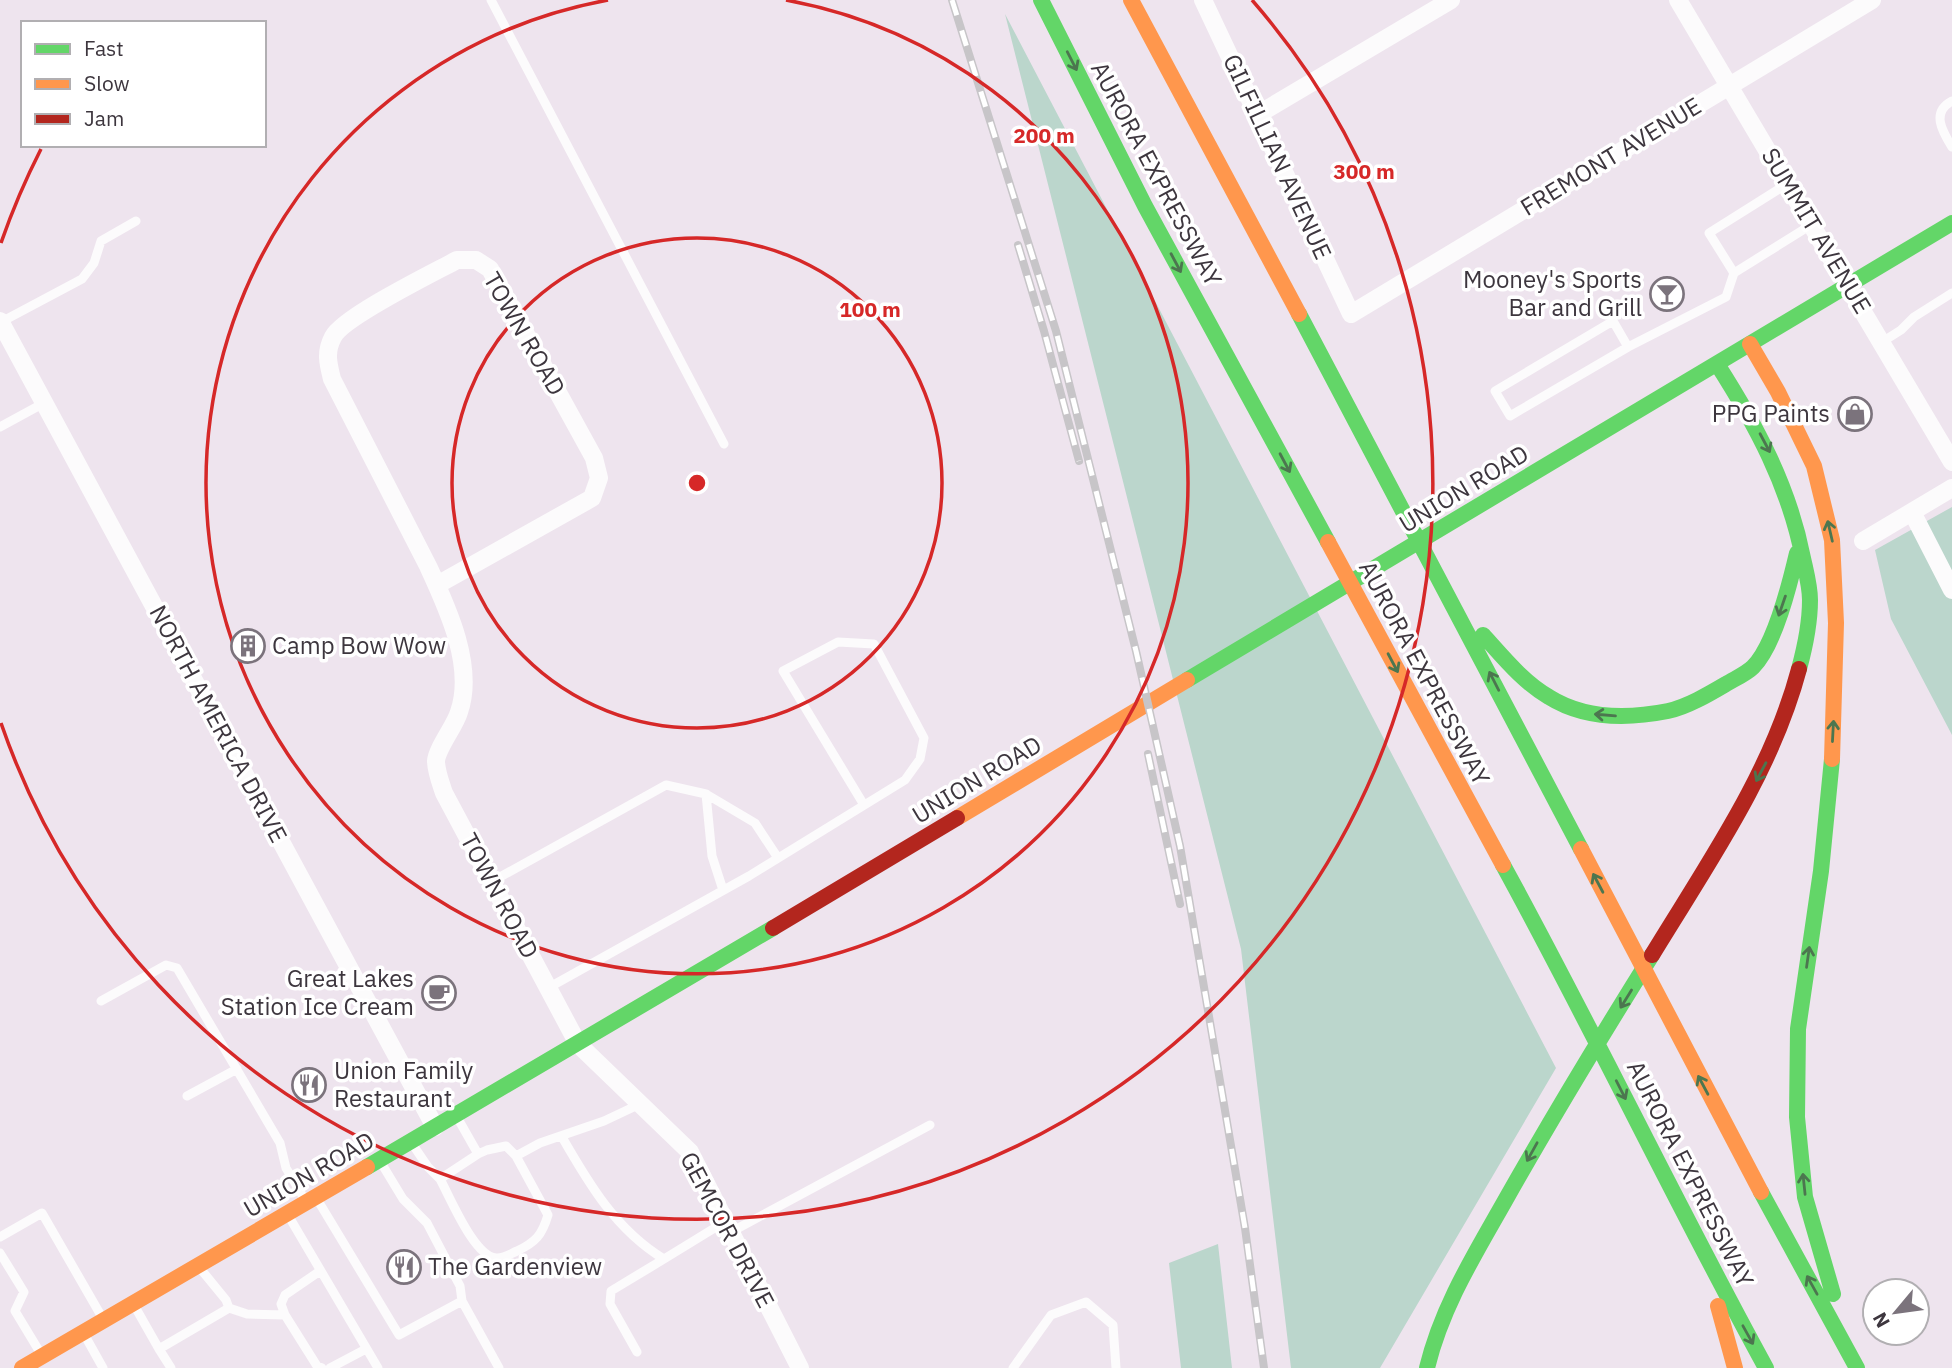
<svg xmlns="http://www.w3.org/2000/svg" width="1952" height="1368" font-family="'IBM Plex Sans',sans-serif">
	<style>
		.green { fill: #bbd6cc }
		.lines { fill: none; stroke-linecap: round; stroke-linejoin: round }
		.lane { stroke: #fcfbfc; stroke-width: 9 }
		.street { stroke: #fcfbfc; stroke-width: 18 }
		.fast { stroke: #63d668; stroke-width: 16 }
		.slow { stroke: #ff974d; stroke-width: 16 }
		.jam { stroke: #b3261e; stroke-width: 16 }
		.rail-casing { stroke: #c7c5c8; stroke-width: 8 }
		.rail { stroke: #fff; stroke-width: 5; stroke-dasharray: 16; stroke-linecap: butt }
		.oneway { stroke: #4c764f }
		.ring { fill: none; stroke: #d62828; stroke-width: 3.5 }
		.labels { text-anchor: middle; stroke-width: 7; stroke-linejoin: round; paint-order: stroke }
		.street-label { font-size: 24px; fill: #3d363e; stroke: #fff }
		.poi-label { font-size: 24px; fill: #3d363e; stroke: #fff; text-anchor: end }
		.centre { fill: #d62828; stroke: #fff; stroke-width: 3.5 }
		.ring-label { font-size: 21px; text-anchor: middle; font-weight: bold; fill: #d62828; stroke: #fff; stroke-width: 7; stroke-linejoin: round; paint-order: stroke }
	</style>
	<rect width="100%" height="100%" fill="#eee4ee"/>
	<!-- green -->
	<path class="green" d="M1005 14 1556 1068 1380 1368H1291L1241 949Z
		M1952 507V735L1891 619 1875 550Z
		M1218 1244 1232 1368H1181L1169 1263Z"/>
	<g class="lines">
		<!-- lane -->
		<path class="lane" d="M491 0 724 444
			M1952 101C1931 112 1942 131 1952 147
			M1787 184 1709 233 1734 273 1811 225
			M1 322 82 279 94 263 101 241 136 221
			M1882 342 1901 330 1914 317 1952 293
			M1628 347 1613 321 1495 391 1510 416 1628 347 1726 297 1734 273
			M0 427 44 403
			M706 794 755 823 778 858
			M491 882 666 785 706 794 712 856 723 890
			M548 988 749 876 905 780 920 759 924 738 874 644 838 642 783 671 864 805
			M101 1001 166 965 177 968 280 1143 286 1168 305 1200
			M187 1096 237 1069
			M457 1117 478 1154 487 1150 506 1146 516 1156 548 1215C542 1235 536 1242 517 1251 510 1254 503 1259 496 1258 474 1256 451 1199 440 1179L478 1154
			M562 1137C589 1184 616 1230 664 1259L726 1221
			M411 1142 428 1167 440 1179
			M516 1156 540 1143 604 1121 640 1104
			M317 1199 399 1335 462 1301 460 1286 427 1223 403 1199 380 1161
			M288 1215 378 1368
			M731 1232 930 1125
			M0 1237 42 1213 103 1319
			M0 1253 24 1292 15 1311 41 1354
			M199 1267 226 1300 229 1308 247 1314 285 1315 317 1366 322 1368
			M462 1301 499 1368
			M134 1305 159 1349 229 1308
			M285 1315 281 1304 285 1295 320 1271
			M84 1334 103 1368
			M159 1349 171 1368
			M637 1352 610 1304 611 1291 664 1259
			M330 1368 366 1349
			M1013 1368 1051 1315 1086 1302 1113 1325 1116 1368"/>
		<!-- street -->
		<path class="street" d="M1203 0 1351 314 1872 0
			M1678 0 1952 462
			M1257 115 1451 0
			M0 321 435 1127
			M1912 512 1952 590
			M1863 541 1952 488
			M437 585 592 498 599 478 594 458 490 269 476 260H457C433 273 343 317 333 337 325 352 328 363 332 379L428 566C447 607 475 666 459 712 455 726 437 748 436 761 436 771 441 784 444 793L578 1044 690 1152 800 1368"/>
		<!-- fast -->
		<path class="fast" d="M1041 0 1145 206 1328 542
			M1299 314 1581 849
			M1717 364C1756 425 1789 486 1803 558 1806 572 1810 586 1810 600 1810 623 1805 647 1799 669
			M1483 635C1503 657 1523 682 1549 697 1584 719 1628 719 1668 711 1687 707 1709 694 1726 684 1734 679 1746 674 1753 667 1775 645 1790 583 1797 553
			M1187 680 1952 223
			M1832 759 1821 871 1798 1029 1797 1117 1805 1197 1833 1294
			M1503 865C1594 1031 1675 1202 1766 1368
			M367 1167 773 928
			M1761 1192 1857 1368
			M1427 1368C1442 1306 1475 1254 1506 1199 1553 1116 1602 1035 1652 955"/>
		<!-- slow -->
		<path class="slow" d="M1131 0 1299 314
			M1750 344 1778 392 1814 466 1832 540 1836 623 1832 759
			M1328 542 1503 865
			M957 818 1187 680
			M1581 849 1761 1192
			M1718 1306 1735 1368
			M22 1368 367 1167"/>
		<!-- jam -->
		<path class="jam" d="M773 928 957 818
			M1652 955C1708 863 1771 774 1799 669"/>
		<!-- rail casing -->
		<g class="rail-casing">
			<path id="rail" d="M952 0 1056 331 1136 651 1180 846 1245 1228 1264 1368
				M1018 245 1044 331 1079 461
				M1148 754 1180 904"/>
		</g>
		<!-- rail -->
		<use href="#rail" class="rail"/>
	</g>
	<!-- one-way arrows -->
	<defs><path id="oneway-shaft" d="M-6 0H5M1.5-3L5.5 0L1.5 3" fill="none" stroke-width="1.6" stroke-linecap="round" stroke-linejoin="round" transform="scale(1.75)"/></defs>
	<g class="oneway">
		<use href="#oneway-shaft" transform="translate(1072 61) rotate(63)"/>
		<use href="#oneway-shaft" transform="translate(1176 263) rotate(62)"/>
		<use href="#oneway-shaft" transform="translate(1765 443) rotate(62)"/>
		<use href="#oneway-shaft" transform="translate(1285 463) rotate(62)"/>
		<use href="#oneway-shaft" transform="translate(1830 531) rotate(-103)"/>
		<use href="#oneway-shaft" transform="translate(1782 606) rotate(109)"/>
		<use href="#oneway-shaft" transform="translate(1393 663) rotate(62)"/>
		<use href="#oneway-shaft" transform="translate(1494 681) rotate(-117)"/>
		<use href="#oneway-shaft" transform="translate(1605 715) rotate(-175)"/>
		<use href="#oneway-shaft" transform="translate(1833 731) rotate(-87)"/>
		<use href="#oneway-shaft" transform="translate(1761 772) rotate(118)"/>
		<use href="#oneway-shaft" transform="translate(1598 883) rotate(-118)"/>
		<use href="#oneway-shaft" transform="translate(1808 957) rotate(-82)"/>
		<use href="#oneway-shaft" transform="translate(1626 999) rotate(122)"/>
		<use href="#oneway-shaft" transform="translate(1703 1085) rotate(-118)"/>
		<use href="#oneway-shaft" transform="translate(1621 1090) rotate(63)"/>
		<use href="#oneway-shaft" transform="translate(1532 1152) rotate(119)"/>
		<use href="#oneway-shaft" transform="translate(1804 1184) rotate(-96)"/>
		<use href="#oneway-shaft" transform="translate(1812 1285) rotate(-119)"/>
		<use href="#oneway-shaft" transform="translate(1748 1335) rotate(61)"/>
	</g>
	<!-- distance rings -->
	<g class="ring">
		<circle cx="697" cy="483" r="245"/>
		<path d="M786 0A491 491 0 1 1 608 0"/>
		<path d="M1 243A736 736 0 0 1 41 149M1252 0A736 736 0 1 1 1 723"/>
	</g>
	<!-- icons -->
	<defs>
		<g id="bar-ring" transform="scale(1.75)"><circle r="9.5" fill="#fff" stroke="#7b737c" stroke-width="1.5"/><path d="M-6-5H6L.8 .8V4.5H3.5V6h-7V4.5H-.8V.8Z" fill="#7b737c"/></g>
		<g id="shop-ring" transform="scale(1.75)"><circle r="9.5" fill="#fff" stroke="#7b737c" stroke-width="1.5"/><path d="M-5-2.5h2.3a2.7 3.5 0 0 1 5.4 0H5L5.5 6h-11ZM-1.5-2.5h3a1.5 2.3 0 0 0-3 0Z" fill="#7b737c"/></g>
		<g id="building-ring" transform="scale(1.75)"><circle r="9.5" fill="#fff" stroke="#7b737c" stroke-width="1.5"/><path d="M-4-6H4V6H1V3H-1V6H-4ZM-2.5-4.3h1.7v1.8h-1.7ZM.8-4.3h1.7v1.8H.8ZM-2.5-1h1.7V.8h-1.7ZM.8-1h1.7V.8H.8Z" fill="#7b737c"/></g>
		<g id="cafe-ring" transform="scale(1.75)"><circle r="9.5" fill="#fff" stroke="#7b737c" stroke-width="1.5"/><path d="M-5.5-4.5H6V0H3Q3 3.5 0 3.5H-2.5Q-5.5 3.5-5.5 0ZM3-3.2v2h1.7v-2ZM-6 4.5H4V6H-6Z" fill="#7b737c"/></g>
		<g id="restaurant-ring" transform="scale(1.75)"><circle r="9.5" fill="#fff" stroke="#7b737c" stroke-width="1.5"/><path d="M-5-6h1v4h1v-4h1v4h1v-4h1v5L-1.5 .5V6h-2V.5L-5-1ZM5-6V6H3V1.5H1.5Q1.5-4 5-6Z" fill="#7b737c"/></g>
	</defs>
	<g fill-rule="evenodd">
		<use href="#bar-ring" x="1667" y="294"/>
		<use href="#shop-ring" x="1855" y="414"/>
		<use href="#building-ring" x="248" y="646"/>
		<use href="#cafe-ring" x="439" y="993"/>
		<use href="#restaurant-ring" x="309" y="1085"/>
		<use href="#restaurant-ring" x="404" y="1267"/>
	</g>
	<g class="labels">
		<!-- street labels -->
		<g class="street-label">
			<text transform="translate(1277 157) rotate(65)" y="8">GILFILLIAN AVENUE</text>
			<text transform="translate(1611 157) rotate(-31)" y="8">FREMONT AVENUE</text>
			<text transform="translate(1156 174) rotate(62)" y="8">AURORA EXPRESSWAY</text>
			<text transform="translate(1816 231) rotate(59)" y="8">SUMMIT AVENUE</text>
			<text transform="translate(524 334) rotate(60)" y="8">TOWN ROAD</text>
			<text transform="translate(1464 489) rotate(-31)" y="8">UNION ROAD</text>
			<text transform="translate(1424 673) rotate(62)" y="8">AURORA EXPRESSWAY</text>
			<text transform="translate(218 724) rotate(62)" y="8">NORTH AMERICA DRIVE</text>
			<text transform="translate(977 780) rotate(-31)" y="8">UNION ROAD</text>
			<text transform="translate(499 896) rotate(62)" y="8">TOWN ROAD</text>
			<text transform="translate(1690 1174) rotate(63)" y="8">AURORA EXPRESSWAY</text>
			<text transform="translate(309 1175) rotate(-30)" y="8">UNION ROAD</text>
			<text transform="translate(727 1230) rotate(62)" y="8">GEMCOR DRIVE</text>
		</g>
		<!-- poi labels -->
		<g class="poi-label">
			<text x="1642" y="288">Mooney's Sports<tspan x="1642" dy="28">Bar and Grill</tspan></text>
			<text x="1830" y="422">PPG Paints</text>
			<text x="272" y="654" text-anchor="start">Camp Bow Wow</text>
			<text x="414" y="987">Great Lakes<tspan x="414" dy="28">Station Ice Cream</tspan></text>
			<text x="334" y="1079" text-anchor="start">Union Family<tspan x="334" dy="28">Restaurant</tspan></text>
			<text x="428" y="1275" text-anchor="start">The Gardenview</text>
		</g>
	</g>
	<circle cx="697" cy="483" r="10" class="centre"/>
	<g class="ring-label">
		<text x="1044" y="143">200 m</text>
		<text x="1364" y="179">300 m</text>
		<text x="870" y="317">100 m</text>
	</g>
	<!-- legend -->
	<rect x="21" y="21" width="245" height="126" fill="#ffffff" stroke="#b1afb2" stroke-width="2"/>
	<rect x="35" y="44" width="35" height="10" fill="#63d668" stroke="#b1afb2" stroke-width="2"/>
	<text x="84" y="56" font-size="21" fill="#3d363e">Fast</text>
	<rect x="35" y="79" width="35" height="10" fill="#ff974d" stroke="#b1afb2" stroke-width="2"/>
	<text x="84" y="91" font-size="21" fill="#3d363e">Slow</text>
	<rect x="35" y="114" width="35" height="10" fill="#b3261e" stroke="#b1afb2" stroke-width="2"/>
	<text x="84" y="126" font-size="21" fill="#3d363e">Jam</text>
	<!-- north arrow -->
	<g transform="translate(1896 1312) rotate(241)"><circle r="33" fill="#ffffff" stroke="#b1afb2" stroke-width="2"/>
	<path d="M0-5L12 26L0 18L-12 26Z" fill="#7b737c"/>
	<text y="-10" font-size="19" font-weight="bold" text-anchor="middle" fill="#3d363e">N</text>
	</g>
</svg>
